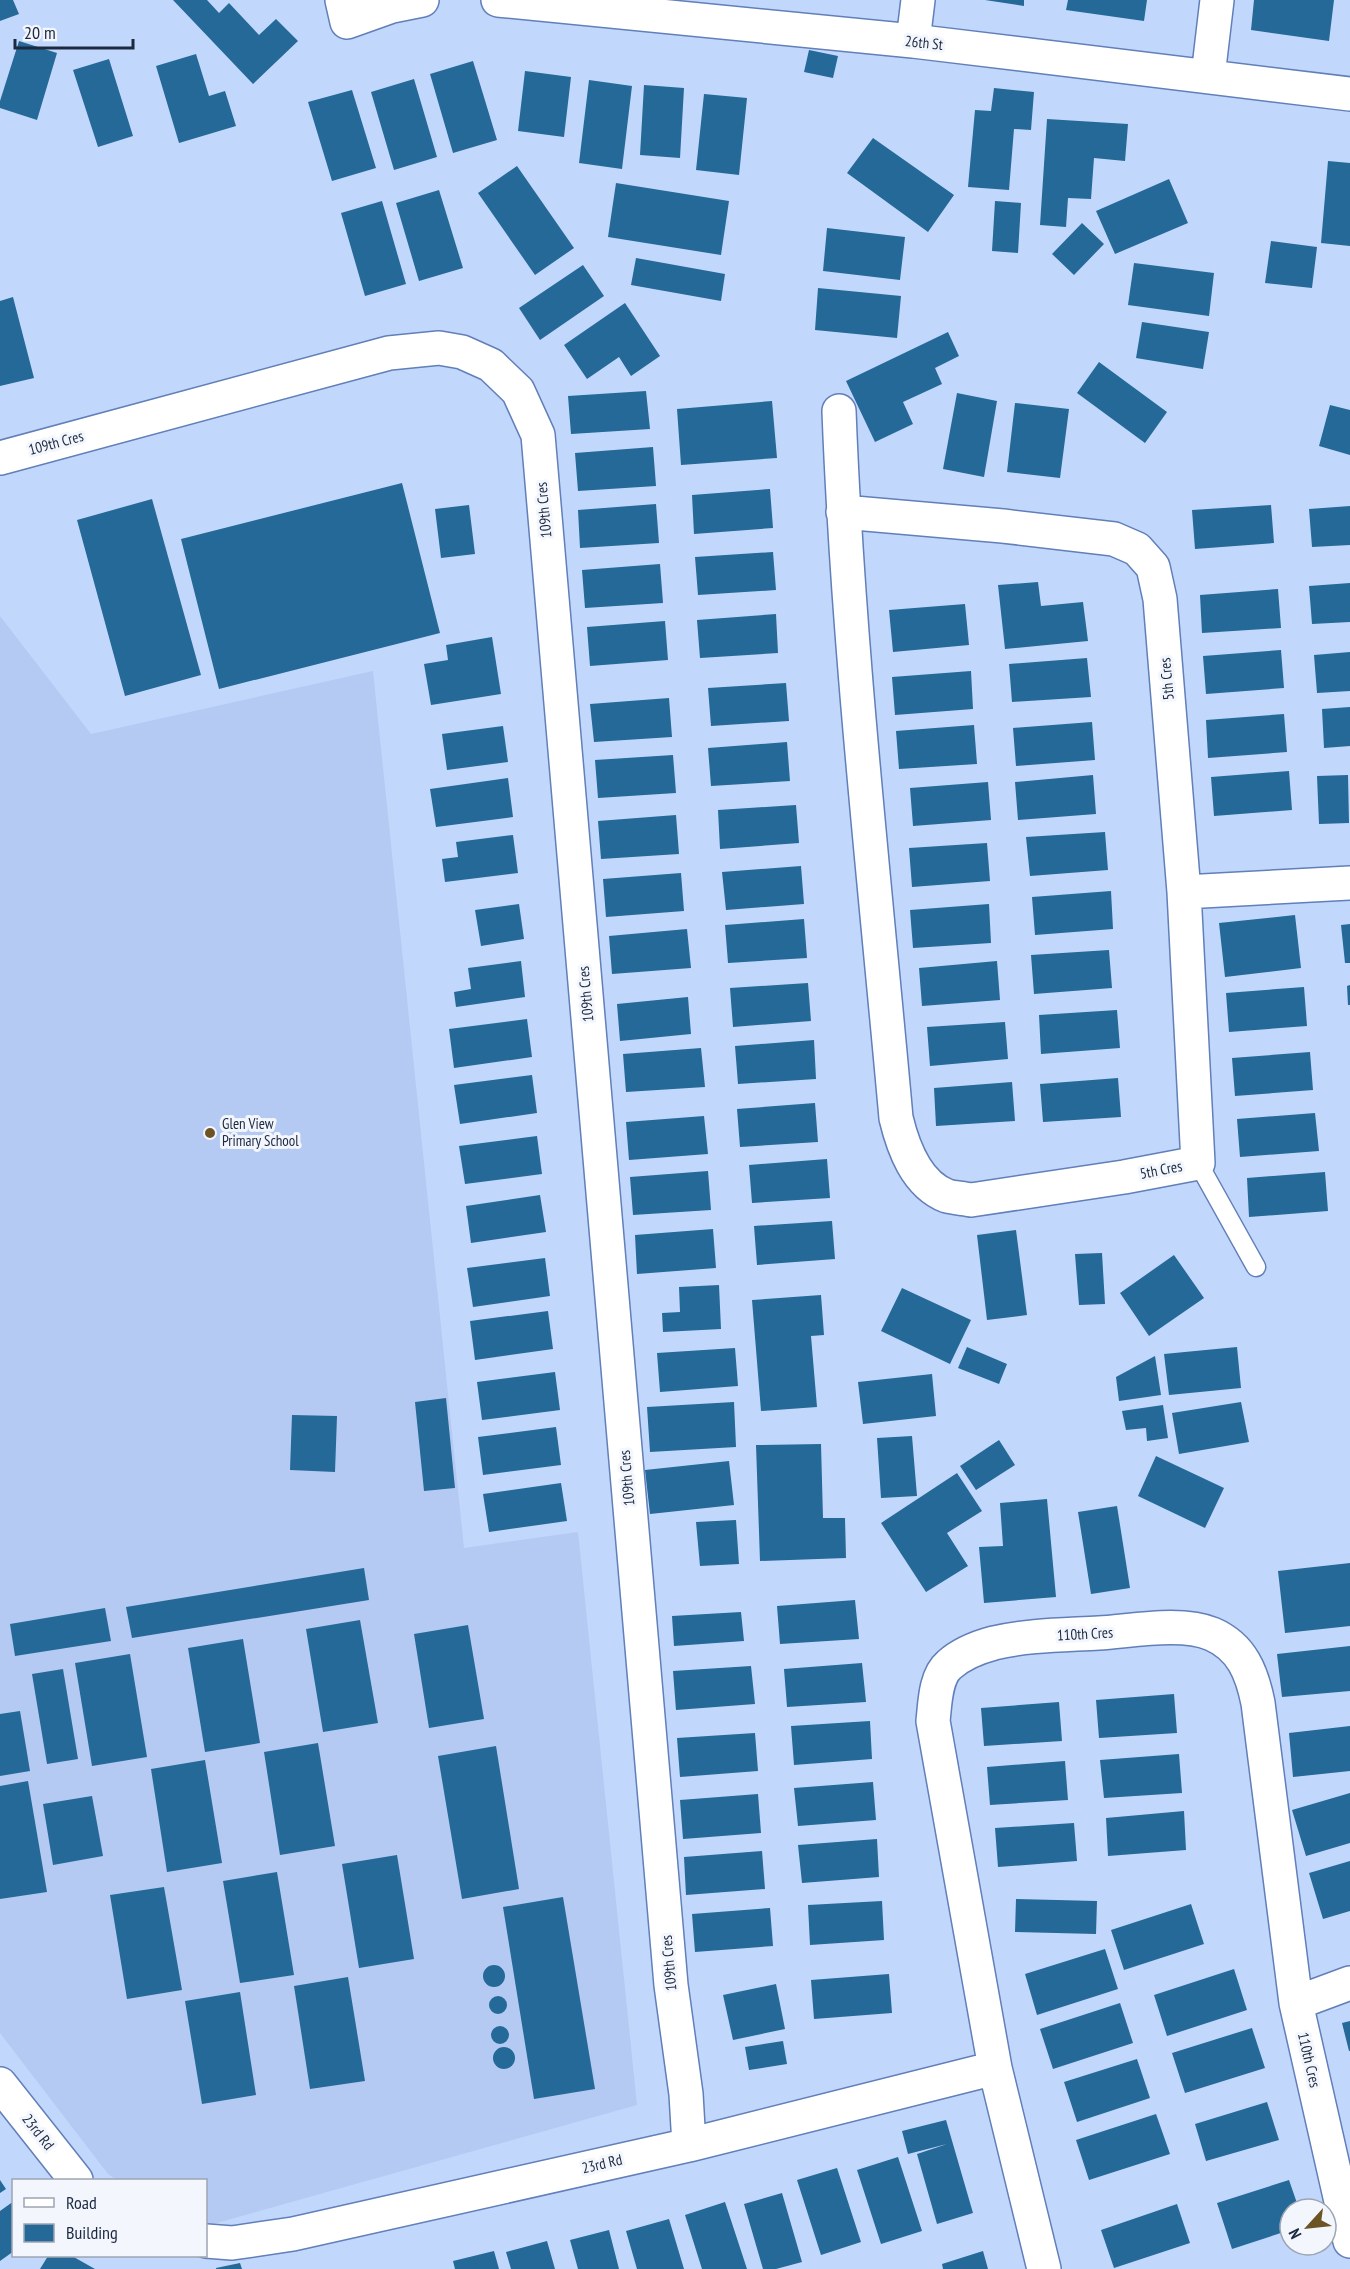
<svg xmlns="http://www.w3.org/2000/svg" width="1350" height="2269" font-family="'PT Sans Narrow',sans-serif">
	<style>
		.built { fill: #b4caf3 }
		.building { fill: #246997 }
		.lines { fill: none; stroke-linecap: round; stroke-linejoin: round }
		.lane-casing { stroke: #617fb8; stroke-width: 21 }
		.street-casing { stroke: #617fb8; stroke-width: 36 }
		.lane { stroke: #fff; stroke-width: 18 }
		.street { stroke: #fff; stroke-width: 33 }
		.poi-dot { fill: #6c5425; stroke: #f3f7fd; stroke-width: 2 }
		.labels { text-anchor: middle; stroke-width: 6; stroke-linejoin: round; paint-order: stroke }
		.street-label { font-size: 15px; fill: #1d2941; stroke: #f3f7fd }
		.poi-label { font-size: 15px; fill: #1d2941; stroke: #f3f7fd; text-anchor: start }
	</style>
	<rect width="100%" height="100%" fill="#c2d7fc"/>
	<!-- built -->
	<path class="built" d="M0 616 91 734 373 671 464 1548 578 1532 637 2105 206 2226V2180H117L108 2174 0 2033Z"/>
	<!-- building -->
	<path class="building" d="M0 0H13L19 14 0 21Z
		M173 0H207L219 13 229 3 259 35 276 19 298 41 253 84Z
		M985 0H1024V6Z
		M1068 0H1147L1144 21 1066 10Z
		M1254 0H1334L1329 41 1251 30Z
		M19 41 57 53 37 120 0 108V101Z
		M809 50 838 56 833 78 804 72Z
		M196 54 209 96 225 91 236 126 179 143 156 66Z
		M109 59 133 136 98 147 73 70Z
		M473 61 497 140 453 153 430 74Z
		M525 71 571 77 564 137 518 131Z
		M414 79 437 157 394 170 371 92Z
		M589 80 632 86 622 169 579 163Z
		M644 85 684 88 680 158 640 155Z
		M994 88 1034 92 1031 130 1014 129 1009 190 968 187 975 110 991 111Z
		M352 90 376 168 332 181 308 102Z
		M704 94 747 98 739 175 696 170Z
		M1047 119 1128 124 1125 161 1094 158 1091 199 1068 198 1066 227 1040 225Z
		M873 138 954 195 928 232 847 173Z
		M1328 161 1350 163V246L1321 243Z
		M517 166 574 248 535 275 478 193Z
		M1169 179 1188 223 1115 254 1096 211Z
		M616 183 729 201 721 255 608 237Z
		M439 190 463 268 419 281 396 203Z
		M382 201 406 284 365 296 341 213Z
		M995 201 1021 203 1018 253 992 251Z
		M1082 223 1104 244 1074 275 1052 254Z
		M827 228 905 237 900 280 823 271Z
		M1271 241 1317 247 1312 288 1265 283Z
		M636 258 725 274 721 301 631 285Z
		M1134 263 1214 273 1209 316 1128 305Z
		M583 265 604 296 540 340 519 308Z
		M818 288 901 296 897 338 815 330Z
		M13 297 34 378 0 386V301Z
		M625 303 660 356 631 376 619 357 587 379 564 345Z
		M1142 322 1209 332 1203 369 1136 358Z
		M948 332 959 356 935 368 942 384 903 402 913 424 875 442 846 381Z
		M1099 362 1167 412 1145 443 1077 393Z
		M646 391 650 429 571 434 568 396Z
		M957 393 997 401 984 477 943 469Z
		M772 401 777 458 681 465 677 409Z
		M1015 403 1069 409 1060 478 1007 472Z
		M1330 405 1350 410V455L1319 446Z
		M653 447 656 486 578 491 575 453Z
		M402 483 440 633 219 689 181 539Z
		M770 489 773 528 694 534 692 495Z
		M152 499 201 675 125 696 77 520Z
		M656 504 659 543 580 548 578 510Z
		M469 505 475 554 441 558 435 509Z
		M1271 505 1274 543 1195 549 1192 510Z
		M1350 506V545L1312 547 1309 509Z
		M773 552 776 590 698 595 695 557Z
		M660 564 663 603 585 608 582 570Z
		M1038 582 1041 606 1083 602 1088 641 1005 649 998 585Z
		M1350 583V622L1312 624 1309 586Z
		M1278 589 1281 628 1202 633 1200 595Z
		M965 604 969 645 893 652 889 610Z
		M776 614 778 653 700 658 697 620Z
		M665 621 668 660 590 666 587 627Z
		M492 637 501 694 431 705 424 664 448 660 446 645Z
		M1281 650 1284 688 1206 694 1203 656Z
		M1350 652V691L1317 693 1314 655Z
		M1087 658 1091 697 1012 702 1009 664Z
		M971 671 973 709 895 715 892 677Z
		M786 683 789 721 711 726 708 688Z
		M669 698 672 737 594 742 590 704Z
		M1350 707V746L1324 748 1322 709Z
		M1284 714 1287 752 1208 758 1206 720Z
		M1092 722 1095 760 1016 766 1013 728Z
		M974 725 977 764 899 769 896 731Z
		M503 726 508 762 447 770 442 734Z
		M787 742 790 781 711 786 708 748Z
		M673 755 676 793 598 798 595 760Z
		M1289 771 1292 810 1214 816 1211 777Z
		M1093 775 1096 814 1018 820 1015 782Z
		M1348 775 1349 823 1319 824 1317 776Z
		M508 778 513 817 436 827 430 789Z
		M988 782 991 820 913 826 910 788Z
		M796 805 799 843 720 849 718 810Z
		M676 815 679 854 601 859 598 821Z
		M1105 832 1108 870 1030 876 1026 837Z
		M513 835 518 873 445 882 442 859 458 857 456 842Z
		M987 843 990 881 912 887 909 848Z
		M801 866 804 904 726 910 722 872Z
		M681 873 684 911 606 917 603 879Z
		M1111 891 1113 929 1035 935 1032 897Z
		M519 904 524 939 481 946 475 910Z
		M989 904 991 943 913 948 910 910Z
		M1295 915 1301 968 1225 977 1219 923Z
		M804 919 807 958 728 963 725 925Z
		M1350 924V963H1345L1341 925Z
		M687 929 691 968 612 974 609 936Z
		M1109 950 1112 988 1034 994 1031 955Z
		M521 961 525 997 456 1007 454 992 471 989 468 968Z
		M997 961 1000 1000 922 1006 919 968Z
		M808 983 811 1021 733 1027 730 988Z
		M1350 985V1005H1348L1347 986Z
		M1304 987 1307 1026 1229 1032 1226 993Z
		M688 997 691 1034 620 1041 617 1004Z
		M1117 1010 1120 1048 1041 1054 1039 1015Z
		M527 1019 532 1057 454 1068 449 1029Z
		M1005 1022 1008 1059 930 1066 927 1027Z
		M814 1040 816 1079 738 1084 735 1046Z
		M701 1048 705 1087 626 1092 623 1054Z
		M1310 1052 1313 1090 1235 1096 1232 1058Z
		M532 1075 537 1113 460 1124 454 1085Z
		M1118 1078 1121 1117 1043 1122 1040 1084Z
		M1012 1082 1015 1121 936 1126 934 1088Z
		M815 1103 818 1142 740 1147 737 1109Z
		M1315 1113 1319 1151 1240 1157 1237 1119Z
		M704 1116 708 1154 629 1160 626 1122Z
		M537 1136 542 1174 465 1184 459 1146Z
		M827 1159 830 1198 752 1203 749 1165Z
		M708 1171 711 1210 633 1215 630 1177Z
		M1325 1172 1328 1211 1249 1217 1247 1178Z
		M540 1195 546 1232 471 1243 466 1206Z
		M832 1221 835 1259 757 1265 754 1226Z
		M713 1229 716 1268 637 1274 635 1235Z
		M1016 1230 1027 1315 987 1320 977 1235Z
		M1102 1253 1105 1304 1079 1305 1075 1254Z
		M1174 1255 1204 1298 1149 1336 1120 1293Z
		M545 1258 550 1296 473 1307 467 1268Z
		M719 1285 721 1329 663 1332 662 1313 680 1312 679 1287Z
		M902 1288 971 1320 950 1364 881 1331Z
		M821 1295 824 1335 811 1336 817 1407 761 1411 752 1300Z
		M548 1311 553 1349 475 1360 470 1321Z
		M967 1347 1007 1364 999 1384 958 1368Z
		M1237 1347 1241 1388 1169 1395 1164 1354Z
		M735 1348 738 1386 660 1392 657 1353Z
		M1155 1356 1161 1395 1119 1401 1116 1377Z
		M555 1372 560 1410 482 1420 477 1382Z
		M932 1374 936 1416 863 1424 858 1382Z
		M446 1398 455 1488 424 1491 415 1402Z
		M734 1402 736 1447 650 1452 647 1407Z
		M1241 1402 1249 1442 1179 1454 1172 1413Z
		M1163 1405 1168 1438 1147 1441 1146 1428 1126 1430 1122 1411Z
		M292 1415 337 1416 335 1472 290 1470Z
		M556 1427 561 1465 483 1475 478 1437Z
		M912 1436 917 1496 881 1498 877 1438Z
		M999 1440 1015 1465 976 1490 960 1466Z
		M821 1444 823 1518H845L846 1558 760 1561 756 1445Z
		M1156 1456 1224 1488 1205 1528 1138 1496Z
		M729 1461 734 1505 650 1514 645 1470Z
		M957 1473 982 1511 947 1533 968 1566 926 1592 881 1523Z
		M561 1483 567 1521 489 1532 483 1494Z
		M1047 1499 1056 1597 984 1603 979 1547 1003 1546 1000 1503Z
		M1117 1506 1130 1588 1091 1594 1078 1512Z
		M736 1520 739 1564 700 1566 696 1522Z
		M1350 1563V1626L1285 1633 1278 1571Z
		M364 1568 369 1600 132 1638 126 1607Z
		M855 1600 859 1639 780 1644 777 1606Z
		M105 1608 111 1641 15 1656 10 1624Z
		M741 1612 744 1641 674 1646 672 1616Z
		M360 1620 378 1723 323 1732 306 1629Z
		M468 1625 484 1719 429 1728 414 1634Z
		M243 1639 260 1743 205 1752 188 1648Z
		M1350 1646V1691L1282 1697 1277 1654Z
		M130 1654 147 1757 92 1766 75 1663Z
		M862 1663 866 1702 787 1707 784 1669Z
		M751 1666 755 1704 676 1710 673 1671Z
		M63 1669 78 1759 47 1764 32 1674Z
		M1174 1694 1177 1733 1099 1738 1096 1700Z
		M1059 1702 1062 1741 984 1746 981 1708Z
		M20 1711 30 1771 0 1776V1714Z
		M870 1721 872 1759 794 1765 791 1726Z
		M1350 1726V1771L1293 1777 1289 1733Z
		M755 1733 758 1771 680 1777 677 1738Z
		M318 1743 335 1846 280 1855 264 1752Z
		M496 1746 519 1889 462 1899 438 1756Z
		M1179 1754 1182 1793 1104 1798 1100 1760Z
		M205 1760 222 1863 167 1872 151 1769Z
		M1065 1761 1068 1800 990 1805 987 1767Z
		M28 1781 47 1892 0 1899V1786Z
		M873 1782 876 1820 798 1826 794 1788Z
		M1350 1793V1843L1306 1856 1292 1810Z
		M758 1794 761 1833 683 1839 680 1800Z
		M92 1796 103 1856 53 1865 43 1804Z
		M1184 1811 1186 1850 1108 1856 1106 1818Z
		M1074 1823 1077 1861 998 1867 995 1828Z
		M877 1839 879 1877 802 1883 798 1845Z
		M762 1851 765 1889 686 1895 684 1857Z
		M397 1855 414 1959 359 1968 342 1864Z
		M1350 1861V1911L1323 1919 1309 1873Z
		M277 1872 294 1975 240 1983 223 1881Z
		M164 1887 182 1990 127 1999 110 1895Z
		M563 1897 595 2089 534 2099 503 1907Z
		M1016 1899 1097 1901 1096 1934 1015 1932Z
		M882 1901 884 1940 810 1945 808 1905Z
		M1191 1904 1204 1944 1124 1970 1111 1930Z
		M770 1908 773 1946 695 1952 692 1914Z
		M1105 1949 1118 1989 1037 2015 1025 1974Z
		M483 1976a11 11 0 1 1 22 0a11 11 0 1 1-22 0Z
		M1234 1969 1247 2010 1167 2036 1154 1995Z
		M889 1974 892 2013 814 2019 811 1980Z
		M348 1977 365 2081 310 2089 294 1986Z
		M776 1984 785 2029 733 2040 723 1995Z
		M240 1992 256 2095 202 2104 185 2001Z
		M489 2005a9 9 0 1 1 18 0a9 9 0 1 1-18 0Z
		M1120 2003 1133 2043 1053 2069 1040 2029Z
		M1350 2021V2051H1349L1342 2023Z
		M491 2035a9 9 0 1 1 18 0a9 9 0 1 1-18 0Z
		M1252 2028 1265 2068 1185 2093 1172 2053Z
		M783 2041 787 2064 749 2070 745 2047Z
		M493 2058a11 11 0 1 1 22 0a11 11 0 1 1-22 0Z
		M1137 2059 1150 2098 1077 2122 1064 2082Z
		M1267 2102 1279 2140 1206 2161 1195 2124Z
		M1156 2114 1170 2154 1089 2180 1076 2140Z
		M946 2120 973 2213 937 2224 917 2154 947 2144 908 2154 902 2131Z
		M898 2157 922 2231 881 2244 857 2170Z
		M837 2168 861 2242 821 2255 797 2180Z
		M0 2180 6 2189 0 2193Z
		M1289 2180 1299 2209H1290V2230L1232 2249 1217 2203Z
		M782 2193 802 2262 776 2269H763L744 2204Z
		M14 2201V2251L0 2261V2211Z
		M725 2202 747 2269H702L685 2215Z
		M1177 2204 1190 2243 1114 2268 1101 2230Z
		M669 2219 684 2269H637L626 2231Z
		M609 2230 619 2269H578L570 2240Z
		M547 2241 555 2269H511L506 2252Z
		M494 2251 499 2269H455L453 2261Z
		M983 2251 988 2269H943L942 2264Z
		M48 2256H72L95 2269H40Z
		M240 2263 242 2269H216V2268Z"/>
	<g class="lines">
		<!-- lane casing -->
		<g class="lane-casing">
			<path id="lane" d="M1198 1163 1256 1267"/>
		</g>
		<!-- street casing -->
		<g class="street-casing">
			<path id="street" d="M342 0 347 22 392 6 422 0
				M498 0 913 41 1350 94
				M913 41 918 0
				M1208 76 1217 0
				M839 411C848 647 875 883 896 1118 903 1147 916 1184 947 1196 954 1198 963 1198 971 1200L1124 1177 1198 1163 1184 892 1160 599 1153 567 1137 549 1114 539 1003 526 843 512
				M0 458 389 353 439 348 462 352 491 365 518 391 538 435 671 1985 686 2094 689 2145
				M1184 892 1350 883
				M1296 2003 1350 1983
				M0 2084 76 2180
				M206 2241 232 2243 293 2234 689 2145 995 2068
				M1044 2269 995 2068 933 1721C935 1704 935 1677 949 1665 961 1654 979 1647 994 1643 1027 1635 1065 1635 1099 1633 1131 1631 1182 1621 1212 1634 1242 1647 1252 1673 1258 1703L1296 2003 1350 2241"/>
		</g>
		<!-- lane -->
		<use href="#lane" class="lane"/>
		<!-- street -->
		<use href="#street" class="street"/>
	</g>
	<!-- markers -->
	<circle class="poi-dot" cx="210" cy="1133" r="6"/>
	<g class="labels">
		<!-- street labels -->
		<g class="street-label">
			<text transform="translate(924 43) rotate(6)" y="5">26th St</text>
			<text transform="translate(56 443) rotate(-15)" y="5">109th Cres</text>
			<text transform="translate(544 510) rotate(-95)" y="5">109th Cres</text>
			<text transform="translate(1167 679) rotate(-95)" y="5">5th Cres</text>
			<text transform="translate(586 994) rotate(-95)" y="5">109th Cres</text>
			<text transform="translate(1161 1170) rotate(-11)" y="5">5th Cres</text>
			<text transform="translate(627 1478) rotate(-95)" y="5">109th Cres</text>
			<text transform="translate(1085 1634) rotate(-3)" y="5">110th Cres</text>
			<text transform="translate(669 1963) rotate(-95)" y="5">109th Cres</text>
			<text transform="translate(1309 2060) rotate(77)" y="5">110th Cres</text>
			<text transform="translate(38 2132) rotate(52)" y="5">23rd Rd</text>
			<text transform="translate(602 2164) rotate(-13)" y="5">23rd Rd</text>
		</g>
		<!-- poi labels -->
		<g class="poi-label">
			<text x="222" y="1129">Glen View<tspan x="222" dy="17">Primary School</tspan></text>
		</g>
	</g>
	<!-- legend -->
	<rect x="12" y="2179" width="195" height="78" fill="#f3f7fd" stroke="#9da5b2" stroke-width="1.5"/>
	<rect x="24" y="2198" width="30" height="9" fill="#ffffff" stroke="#9da5b2" stroke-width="1.5"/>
	<text x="66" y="2209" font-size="18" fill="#1d2941">Road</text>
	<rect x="24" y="2224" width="30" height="18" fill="#246997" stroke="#9da5b2" stroke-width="1.5"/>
	<text x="66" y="2239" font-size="18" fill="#1d2941">Building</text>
	<!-- north arrow -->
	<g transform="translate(1308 2227) rotate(243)"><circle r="28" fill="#f3f7fd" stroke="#9da5b2" stroke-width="1.5"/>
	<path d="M0-4.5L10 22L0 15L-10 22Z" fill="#6c5425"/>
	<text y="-9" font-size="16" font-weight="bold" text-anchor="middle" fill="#1d2941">N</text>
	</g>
	<!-- scale -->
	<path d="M15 39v9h118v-9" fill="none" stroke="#1d2941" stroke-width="3"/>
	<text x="24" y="39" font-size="18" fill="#1d2941" stroke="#f3f7fd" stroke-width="4.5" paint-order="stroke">20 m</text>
</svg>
